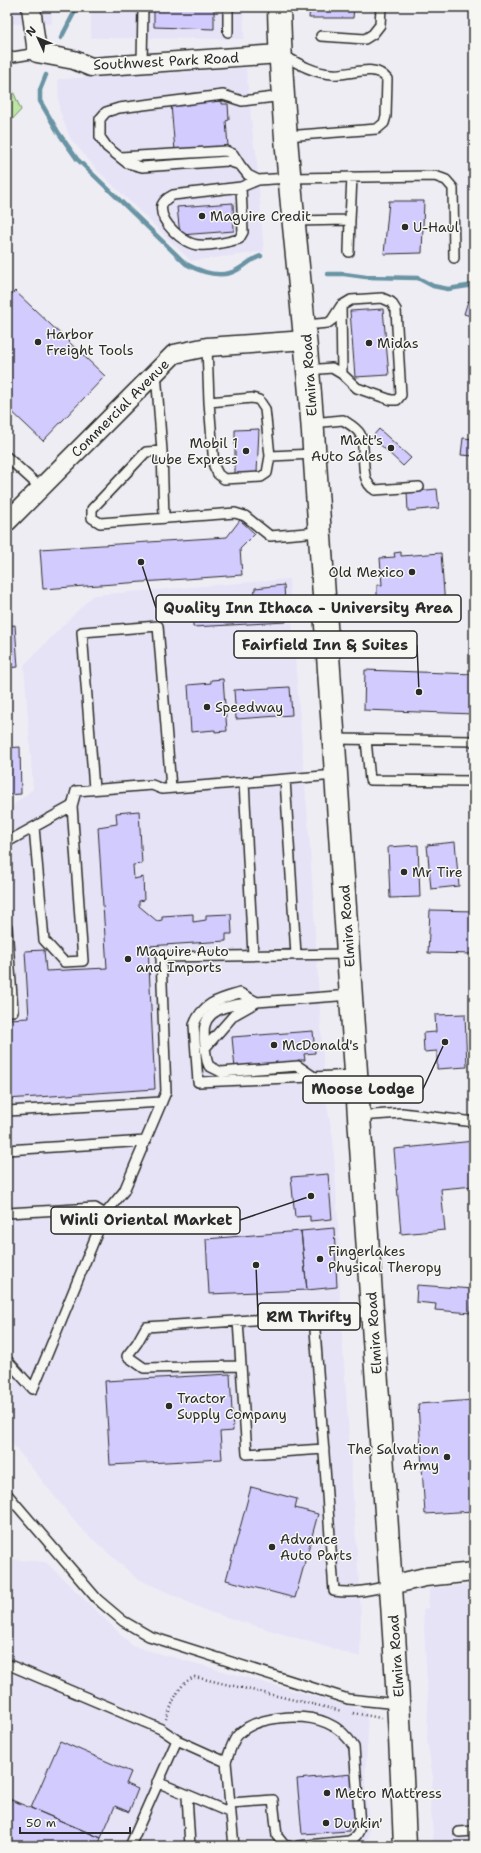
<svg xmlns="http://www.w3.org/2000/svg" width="481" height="1853" font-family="'Shantell Sans',sans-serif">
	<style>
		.built { fill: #e6e3f7 }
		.green { fill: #bce7a3; stroke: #748967 }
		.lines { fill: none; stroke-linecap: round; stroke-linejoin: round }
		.stream { stroke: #6994a4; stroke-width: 4.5 }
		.building { fill: #d2cbfe; stroke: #2b2b2b }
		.lane-casing { stroke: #2b2b2b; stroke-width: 12 }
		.street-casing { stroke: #2b2b2b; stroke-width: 21 }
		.highway-casing { stroke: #2b2b2b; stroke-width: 25 }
		.path { stroke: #2b2b2b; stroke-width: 2.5; stroke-dasharray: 1 3; stroke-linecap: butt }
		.lane { stroke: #f6f6f2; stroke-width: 9 }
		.street { stroke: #f6f6f2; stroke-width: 18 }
		.highway { stroke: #f6f6f2; stroke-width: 22 }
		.poi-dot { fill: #2b2b2b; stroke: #f6f6f2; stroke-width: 1.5 }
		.labels { text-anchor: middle; stroke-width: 3; stroke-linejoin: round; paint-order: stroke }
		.street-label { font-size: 14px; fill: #2b2b2b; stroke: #f6f6f2 }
		.poi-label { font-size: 14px; fill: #2b2b2b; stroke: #f6f6f2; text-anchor: start }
		.leader { fill: none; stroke: #2b2b2b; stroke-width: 1.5 }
		.callout-dot { fill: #2b2b2b; stroke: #f6f6f2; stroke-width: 1.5 }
		.callout { fill: #f6f6f2; stroke: #2b2b2b; stroke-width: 1.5 }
		.callout-label { font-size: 15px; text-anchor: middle; font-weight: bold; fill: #2b2b2b }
	</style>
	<rect width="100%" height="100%" fill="#efedf4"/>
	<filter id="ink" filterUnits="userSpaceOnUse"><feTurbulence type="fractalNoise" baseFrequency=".025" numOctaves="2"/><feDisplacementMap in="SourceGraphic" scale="8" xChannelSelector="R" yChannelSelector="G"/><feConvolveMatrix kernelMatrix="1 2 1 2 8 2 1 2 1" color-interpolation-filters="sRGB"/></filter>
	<g filter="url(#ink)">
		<!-- built -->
		<path class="built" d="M7 7H52V24H7Z
			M91 7H244V39L91 38Z
			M246 68 254 146 256 150 264 252 191 261 96 169 70 138 59 109 58 79Z
			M289 579 310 846 322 1044 327 1105 333 1138 340 1255V1303L361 1612 360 1657 209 1612 136 1578 79 1527 7 1437V810L33 789 24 665 93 595Z
			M11 1559 46 1562 133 1646 367 1711 368 1734 365 1782 370 1828 367 1846H7V1566Z
			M474 1585V1846H434L430 1801 433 1778 427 1740 428 1703 423 1609 428 1608 429 1591 431 1588Z"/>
		<!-- green -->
		<path class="green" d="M7 77 21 110 7 125Z"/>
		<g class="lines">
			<!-- stream -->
			<path class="stream" d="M61 38 74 13 75 7
				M46 75 40 90V101L58 132 77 159 186 264C201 272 221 279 237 270 245 266 251 259 261 256
				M328 274H344L366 277 418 278 433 286 448 289 474 285"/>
		</g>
		<!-- building -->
		<path class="building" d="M154 7H214V29L154 27Z
			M310 7H354L353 18H309Z
			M222 101V104H228L229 120 226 121 228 146 175 151 171 105Z
			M389 201H424L422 253 384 254Z
			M233 203 234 231 180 235 177 207Z
			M15 291 105 376 43 441 7 407V299Z
			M468 301 474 303V317L464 314Z
			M383 309 389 375 355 377 350 311Z
			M259 429 257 473 235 474V430Z
			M379 429 411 458 403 466 372 437Z
			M463 438 474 439V456L461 455Z
			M473 459 474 460V479L471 478Z
			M437 489 439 508 408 511 407 492Z
			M240 520 255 534 240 549 242 575 43 589 40 549 227 537Z
			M401 552V556L441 553 445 606 384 611 383 596 377 597V585H382L380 558 395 557 394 553Z
			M284 585 286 622 193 627V607L254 599 255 588Z
			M15 625 18 667 7 668V626Z
			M365 670 474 674V714L364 710Z
			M223 679 227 731 215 732V730L191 732 188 685 211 683V680Z
			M290 687 292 715 236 719 234 690Z
			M20 747 21 794 7 795V748Z
			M139 811 142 864 133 865 134 879 143 877 144 900 139 901V906L157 921 162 920V916L193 914V922L206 920V915L231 914 232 934H226V941L148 946 155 1089 7 1099V1019L29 1018 25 951 44 950 46 971 107 968 98 827 117 824 116 813Z
			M455 842 459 886 431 889 427 845Z
			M418 845 420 897 390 898 388 847Z
			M430 910 474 911V954L428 953Z
			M465 1014 467 1067 437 1069V1051L424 1052 423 1033 436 1032 435 1015Z
			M313 1031 315 1053 304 1054 305 1060H298L295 1062V1064L235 1069 232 1037Z
			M474 1141V1186L441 1189 445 1230 401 1234 394 1149Z
			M328 1174 332 1219 310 1221V1216L295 1217 291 1177Z
			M334 1228 337 1287 307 1290 301 1231Z
			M301 1231 307 1290 209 1294 206 1239Z
			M417 1285 473 1289 471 1313 435 1310 436 1304 416 1302Z
			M230 1374 233 1431 220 1432 222 1459 110 1465 105 1381Z
			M474 1400V1511L425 1514 418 1404Z
			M251 1487 297 1499 295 1508 318 1514 295 1598 226 1580Z
			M60 1741 131 1772 126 1784 138 1789 129 1812 115 1806 101 1838 31 1808Z
			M352 1774 356 1823H349V1831L302 1834 297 1779Z
			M7 1798 101 1838 98 1846H7Z"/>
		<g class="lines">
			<!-- lane casing -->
			<g class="lane-casing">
				<path id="lane" d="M228 32V7
					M321 36 365 39 373 34 380 25 381 7
					M281 54C297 63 313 73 332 74 351 76 374 62 387 79L386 116 384 123 377 129 286 136
					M7 58 37 53
					M142 63 143 7
					M120 157 226 151 233 154 240 165
					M258 180 248 175 240 165 228 161 142 167 127 163 107 147 100 137V119L106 112 119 108 223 95 242 101 283 96
					M241 187 243 232 239 239C228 242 211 246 199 245 184 245 158 221 162 205 164 200 169 197 173 195L241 187 258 180 289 178 435 176 446 180 453 188 454 258
					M350 220 352 177
					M293 221 350 220 349 252
					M341 306 342 374
					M305 325 328 323 332 320 341 306 351 300 382 298 391 302 396 310 401 395 397 400H391L357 388 342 374 332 368 308 370
					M207 347 209 402 252 398 259 400 265 409 270 456 314 454
					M156 372 162 451 146 452 92 509V518L100 523 235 513 245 516 270 536 319 532
					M209 402 214 466 218 474 224 479 261 477 267 473 270 456
					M312 423 343 420C349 424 356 427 360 434 368 450 357 480 375 490L419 487
					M162 451 164 518
					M7 457 41 488
					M334 739 474 741
					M366 740 370 780 474 781
					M285 779 296 955
					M244 782 253 955
					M94 789 82 632 158 626 171 788
					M34 827 44 940 64 962 83 961 72 806
					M7 842 72 806 76 791 152 785 162 789 336 775
					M7 927 13 1011H7
					M351 995 257 1002 240 993C219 999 202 1003 194 1025L198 1082 357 1075
					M257 1002 234 1015 205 1048 207 1061 209 1066 221 1072 298 1066 314 1077
					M205 1048C205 1041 203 1032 205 1025 210 1006 238 1004 254 1002
					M7 1111 162 1102
					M359 1116 402 1113 474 1122
					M7 1150 146 1141
					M7 1213 95 1208 105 1214
					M314 1316 334 1591C354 1594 371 1590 391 1585
					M238 1321 247 1454 324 1449
					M7 1360 33 1389 105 1214 124 1191 166 1092 161 957 347 954
					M241 1366 144 1368 127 1356 137 1343 146 1327 372 1312
					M7 1494 97 1599 123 1621 149 1636 348 1699 398 1704
					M7 1664 161 1729 177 1740 226 1762 234 1846
					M226 1762C229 1754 232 1742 237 1736 255 1715 303 1713 327 1723 339 1728 348 1737 354 1747L360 1826C359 1834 356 1838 349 1841L298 1846
					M157 1782 231 1813
					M187 1796 190 1846
					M231 1803 273 1800 277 1836 285 1846H289
					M459 1832 474 1831
					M130 1846 177 1740"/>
			</g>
			<!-- street casing -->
			<g class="street-casing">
				<path id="street" d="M31 7 37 53 74 60 91 67 280 54
					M7 522 174 354 207 347 306 340
					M391 1585 425 1577 474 1572"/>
			</g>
			<!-- highway casing -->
			<g class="highway-casing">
				<path id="highway" d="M279 7C282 149 303 290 313 432 332 724 352 1017 372 1310 384 1488 398 1667 405 1846"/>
			</g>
			<!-- path -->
			<path class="path" d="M353 1713 381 1718
				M166 1719C172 1705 178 1682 195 1677L342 1711"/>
			<!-- lane -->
			<use href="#lane" class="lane"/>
			<!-- street -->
			<use href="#street" class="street"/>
			<!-- highway -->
			<use href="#highway" class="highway"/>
		</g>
	</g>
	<!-- markers -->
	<g class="poi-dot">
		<circle cx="202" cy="216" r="4"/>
		<circle cx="405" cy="227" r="4"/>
		<circle cx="38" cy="342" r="4"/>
		<circle cx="369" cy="343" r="4"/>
		<circle cx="391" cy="448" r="4"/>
		<circle cx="246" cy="451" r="4"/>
		<circle cx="412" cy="572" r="4"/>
		<circle cx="207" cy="707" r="4"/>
		<circle cx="404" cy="872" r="4"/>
		<circle cx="128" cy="959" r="4"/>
		<circle cx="274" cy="1045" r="4"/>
		<circle cx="320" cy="1259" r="4"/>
		<circle cx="169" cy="1406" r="4"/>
		<circle cx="447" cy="1457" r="4"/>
		<circle cx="272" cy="1547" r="4"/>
		<circle cx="327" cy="1793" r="4"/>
		<circle cx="326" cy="1823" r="4"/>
	</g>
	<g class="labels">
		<!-- street labels -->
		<g class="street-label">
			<text transform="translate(166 61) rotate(-3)" y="5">Southwest Park Road</text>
			<text transform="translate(309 375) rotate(-94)" y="5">Elmira Road</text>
			<text transform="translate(120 408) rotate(-45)" y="5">Commercial Avenue</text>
			<text transform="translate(347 926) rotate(-94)" y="5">Elmira Road</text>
			<text transform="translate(374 1333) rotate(-94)" y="5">Elmira Road</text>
			<text transform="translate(396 1656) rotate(-94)" y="5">Elmira Road</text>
		</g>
		<!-- poi labels -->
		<g class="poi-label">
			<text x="210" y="221">Maguire Credit</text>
			<text x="413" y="232">U-Haul</text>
			<text x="46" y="339">Harbor<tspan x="46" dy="16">Freight Tools</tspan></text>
			<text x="377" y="348">Midas</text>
			<text x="383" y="445" text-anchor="end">Matt's<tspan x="383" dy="16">Auto Sales</tspan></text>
			<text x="238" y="448" text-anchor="end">Mobil 1<tspan x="238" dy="16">Lube Express</tspan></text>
			<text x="404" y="577" text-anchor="end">Old Mexico</text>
			<text x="215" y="712">Speedway</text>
			<text x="412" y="877">Mr Tire</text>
			<text x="136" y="956">Maquire Auto<tspan x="136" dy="16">and Imports</tspan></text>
			<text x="282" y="1050">McDonald's</text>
			<text x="328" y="1256">Fingerlakes<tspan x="328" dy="16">Physical Theropy</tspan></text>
			<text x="177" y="1403">Tractor<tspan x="177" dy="16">Supply Company</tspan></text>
			<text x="439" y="1454" text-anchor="end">The Salvation<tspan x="439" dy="16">Army</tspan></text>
			<text x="280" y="1544">Advance<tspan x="280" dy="16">Auto Parts</tspan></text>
			<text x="335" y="1798">Metro Mattress</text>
			<text x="334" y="1828">Dunkin'</text>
		</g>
	</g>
	<!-- callouts -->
	<path class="leader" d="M141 562L156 608M419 692L417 645M445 1042L423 1089M311 1196L240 1220M256 1265L258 1316"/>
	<g class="callout-dot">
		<circle cx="141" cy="562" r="4"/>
		<circle cx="419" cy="692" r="4"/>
		<circle cx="445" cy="1042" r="4"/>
		<circle cx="311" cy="1196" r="4"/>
		<circle cx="256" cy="1265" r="4"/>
	</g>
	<g class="callout">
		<rect x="156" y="595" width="305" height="27" rx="4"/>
		<rect x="234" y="631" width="183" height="27" rx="4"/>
		<rect x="303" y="1076" width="120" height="27" rx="4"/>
		<rect x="51" y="1207" width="189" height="27" rx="4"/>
		<rect x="258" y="1303" width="102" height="27" rx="4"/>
	</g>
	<g class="callout-label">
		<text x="308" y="613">Quality Inn Ithaca - University Area</text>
		<text x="325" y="650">Fairfield Inn &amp; Suites</text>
		<text x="363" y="1094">Moose Lodge</text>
		<text x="146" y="1225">Winli Oriental Market</text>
		<text x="309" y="1322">RM Thrifty</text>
	</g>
	<!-- margin -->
	<rect width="481" height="1853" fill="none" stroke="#f6f6f2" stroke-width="24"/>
	<rect x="12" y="12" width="457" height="1829" fill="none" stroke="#2b2b2b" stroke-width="1.5" filter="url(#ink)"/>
	<!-- north arrow -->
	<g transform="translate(38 38) rotate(314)" stroke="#f6f6f2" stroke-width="3" paint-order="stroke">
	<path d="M0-3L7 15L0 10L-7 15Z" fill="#2b2b2b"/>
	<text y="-6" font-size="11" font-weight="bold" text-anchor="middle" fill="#2b2b2b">N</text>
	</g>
	<!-- scale -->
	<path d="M20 1827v6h110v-6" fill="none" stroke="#2b2b2b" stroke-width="2"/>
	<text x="26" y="1827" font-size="12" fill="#2b2b2b" stroke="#f6f6f2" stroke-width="3" paint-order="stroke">50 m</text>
</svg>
